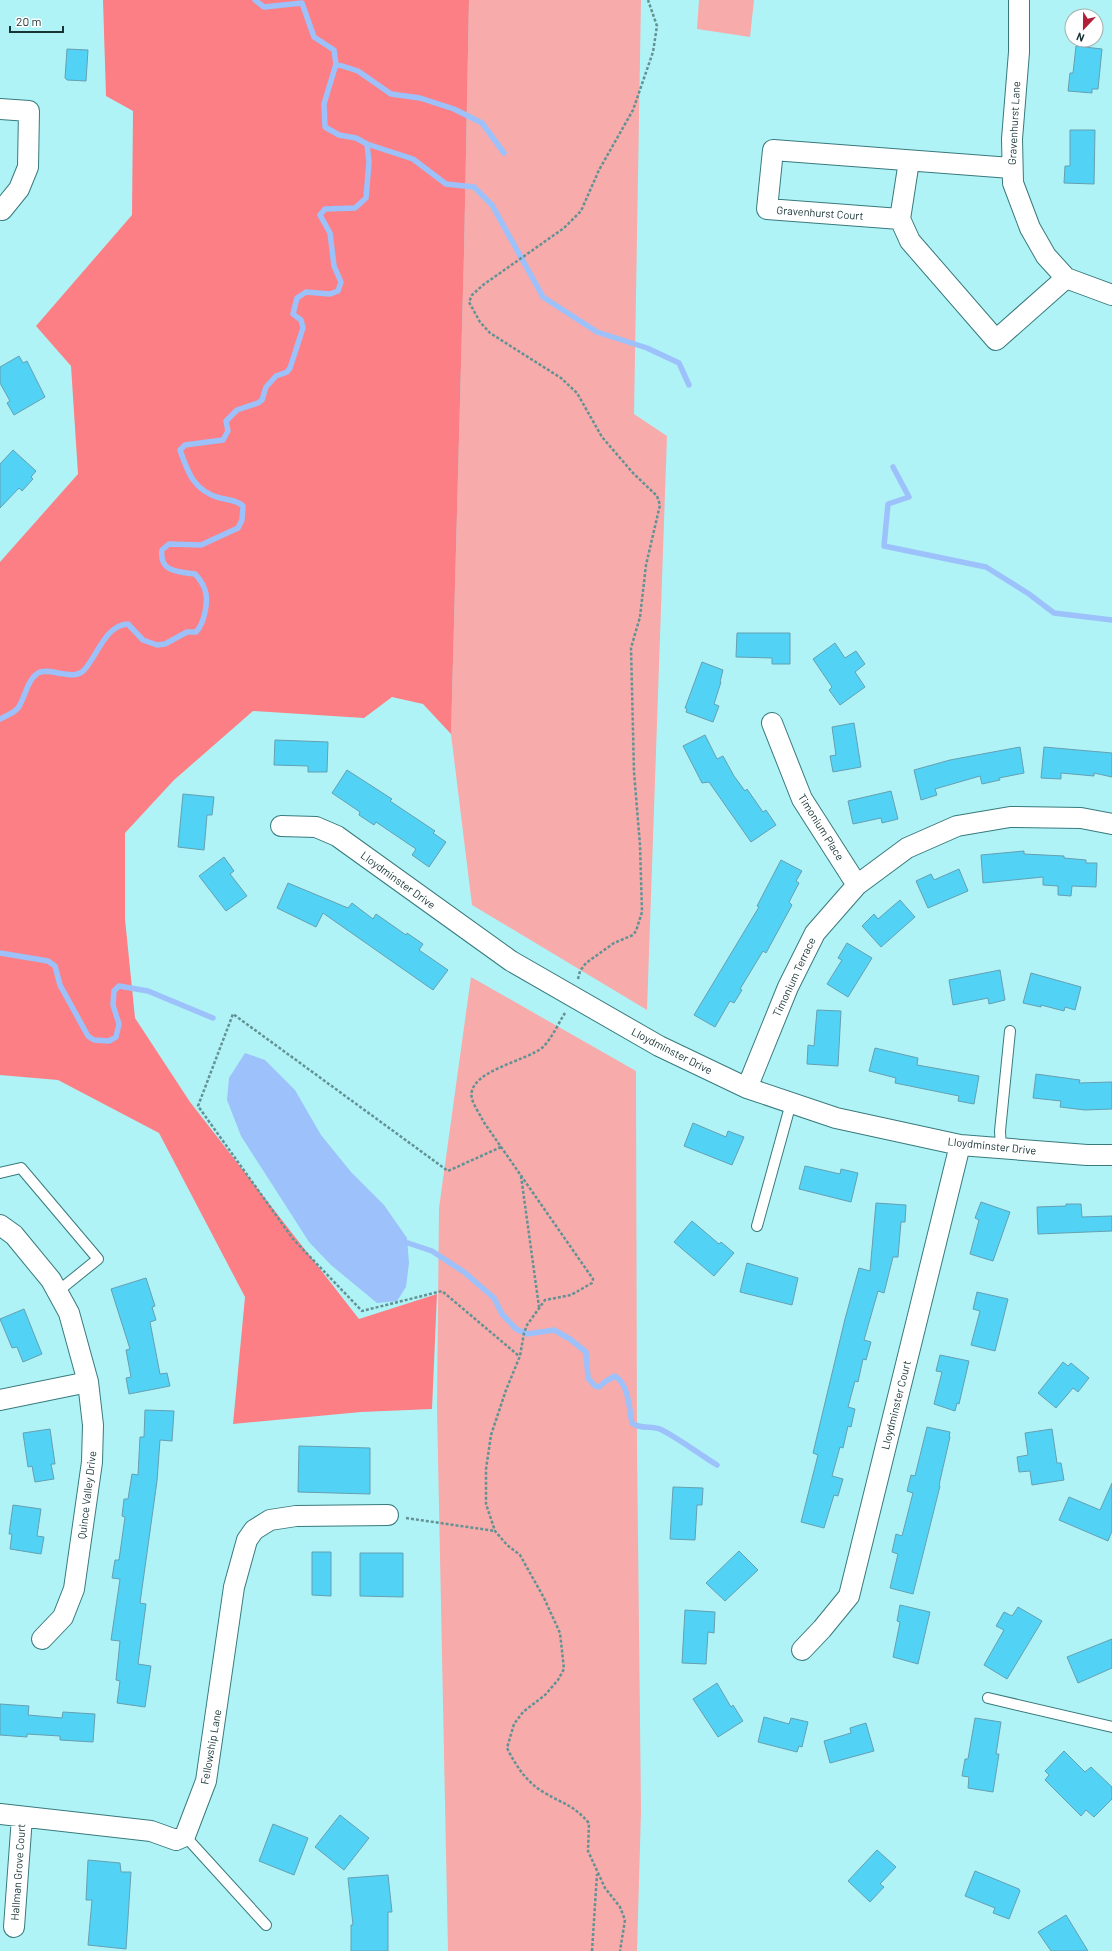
<svg xmlns="http://www.w3.org/2000/svg" width="1112" height="1951" font-family="Barlow,sans-serif">
	<style>
		.green { fill: #f7abab }
		.forest { fill: #fb7f84 }
		.water { fill: #9dc1fa }
		.lines { fill: none; stroke-linecap: round; stroke-linejoin: round }
		.stream { stroke: #9dc1fa; stroke-width: 5.5 }
		.building { fill: #52d2f5; stroke: #65a0b2 }
		.lane-casing { stroke: #387a7d; stroke-width: 12 }
		.street-casing { stroke: #387a7d; stroke-width: 22 }
		.path { stroke: #639294; stroke-width: 2.5; stroke-dasharray: 3 2; stroke-linecap: butt }
		.lane { stroke: #fff; stroke-width: 10 }
		.street { stroke: #fff; stroke-width: 20 }
		.labels { text-anchor: middle; stroke-width: 4; stroke-linejoin: round; paint-order: stroke }
		.street-label { font-size: 11px; fill: #173334; stroke: #fff }
	</style>
	<rect width="100%" height="100%" fill="#b0f3f6"/>
	<!-- green -->
	<path class="green" d="M469 0H641L634 414 667 436 647 1010 472 905 451 734 464 254Z
		M699 0H754L750 37 697 29Z
		M471 977 636 1071 637 1447 641 1811 637 1951H448L437 1408 439 1208Z"/>
	<!-- forest -->
	<path class="forest" d="M103 0H469L464 254 451 734 423 704 392 697 364 718 253 711 174 780 125 833V919L135 1018 190 1102 359 1319 437 1294 432 1409 361 1412 233 1424 245 1297 159 1133 58 1080 0 1075V562L78 474 71 366 36 326 132 215 133 111 106 96Z"/>
	<!-- water -->
	<path class="water" d="M245 1053 265 1060 295 1090 321 1135 351 1172 384 1205 407 1238 409 1263 406 1287 397 1301 377 1303 331 1265 309 1242 241 1136 227 1100 229 1078Z"/>
	<g class="lines">
		<!-- stream -->
		<path class="stream" d="M336 64 358 71 391 94 420 98 454 109 482 123 504 153
			M367 144 413 159 446 184 474 187 492 205 543 297 597 332 647 348 679 363 689 385
			M893 467 909 497 888 504 884 546 986 567 1029 594 1054 613 1112 620
			M0 719C6 716 14 713 18 708 25 698 27 680 38 673 50 666 74 683 85 669 98 654 106 625 128 624L143 640 157 645 165 644 187 632H196C204 624 209 601 205 590 203 584 199 578 195 574 178 572 159 572 162 550L169 544 201 545 238 528 242 520 243 506C237 500 228 500 220 498 194 491 188 473 180 450L185 445 223 440 228 431 226 421 237 410 258 403 262 400 266 387 276 376 287 372 290 368 303 328 301 320 293 314 297 298 306 292 330 294 338 291 341 282 334 266 330 233 320 215 325 209 355 208 366 198 369 162 367 144 356 138 339 135 325 127 324 104 336 64 334 50 314 37 302 3 264 7 255 0
			M0 953 48 961 55 966 60 985 88 1036 94 1040 109 1041 116 1037 119 1024 113 1005 114 991 119 986 148 991 213 1018
			M408 1243 432 1251 464 1272 494 1298 502 1314 516 1329 527 1334 554 1330 570 1339 586 1352 588 1378 595 1386 599 1387 606 1381 615 1376C629 1385 629 1408 632 1423 641 1430 652 1425 662 1430 681 1440 699 1454 717 1465"/>
	</g>
	<!-- building -->
	<path class="building" d="M1076 46 1102 49 1098 89H1092V93L1068 91 1070 73H1073Z
		M67 49 88 50 86 81 67 80 65 78Z
		M1070 130H1095L1094 184 1064 183 1065 166H1070Z
		M19 356 23 363 27 361 45 397 14 415 7 403 10 401 0 383V367Z
		M13 450 36 471 31 477 33 479 22 491 19 488 0 508V464Z
		M737 633H790V664H772V658L736 657Z
		M835 643 845 658 856 651 865 664 855 672 865 687 840 705 829 690 832 687 813 659Z
		M702 662 723 670 720 682H721L714 704 719 706 713 722 686 712 687 709 685 708Z
		M854 723 861 767 833 772 830 756 836 755 832 727Z
		M705 735 717 759 723 756 734 776 745 791 747 789 763 812 766 810 776 825 751 842 709 782 702 783 683 746Z
		M275 740 328 742 327 772H308V766L274 765Z
		M1020 747 1024 773 999 778 1000 780 982 784 980 776 935 789 937 795 921 800 914 770 950 760Z
		M1044 747 1112 753V777L1094 773V776L1061 773V779L1041 778Z
		M347 770 392 799 390 801 435 831 433 833 446 842 429 867 412 855 416 849 376 822 374 825 359 815 360 812 332 793Z
		M891 791 898 819 882 823 881 818 853 824 848 801Z
		M183 794 214 797 212 815H207L204 850 178 847Z
		M1024 851V854L1064 856V858L1086 860V863H1097L1096 887 1072 886 1071 896 1058 895V886L1043 885V877L983 883 981 855Z
		M224 857 234 871 230 874 247 896 226 911 199 876Z
		M781 860 802 871 796 881 799 883 789 902 792 905 766 953 763 951 740 989 742 990 734 1003 730 1001 715 1027 694 1015 759 907 757 906Z
		M959 869 968 891 928 908 916 881 931 874 934 880Z
		M288 883 348 908 352 903 373 919 376 914 406 935 407 933 423 944 419 950 448 970 433 990 323 913 316 927 277 908Z
		M900 900 915 917 881 947 862 926 874 914 878 919Z
		M847 943 872 958 848 997 827 984 842 960 838 958Z
		M1000 970 1005 1000 989 1004 988 998 953 1005 949 980Z
		M1031 973 1081 987 1075 1010 1065 1007 1064 1011 1041 1005V1007L1023 1003Z
		M817 1010 841 1011 838 1066 807 1064 808 1045 814 1046Z
		M875 1048 918 1058 917 1065 979 1076 974 1104 958 1101 959 1096 895 1083 896 1078 869 1071Z
		M1036 1074 1080 1080 1079 1083 1112 1082V1109L1085 1110 1060 1107 1061 1101 1033 1098Z
		M693 1123 726 1137 728 1131 744 1137 732 1165 684 1146Z
		M805 1166 840 1174 841 1169 858 1173 851 1202 799 1189Z
		M981 1202 1010 1212 993 1261 970 1254 979 1220 975 1218Z
		M876 1203 906 1205 905 1222H901L898 1257H893L884 1293 878 1291 864 1340 871 1342 866 1360 863 1359 858 1382 855 1381 848 1407 855 1409 851 1427 848 1426 843 1448 840 1447 832 1476 843 1479 838 1496 834 1495 824 1528 801 1522 818 1455 813 1453 845 1319 859 1268 870 1271Z
		M1066 1204H1081L1082 1217 1112 1216V1231L1038 1234 1037 1207 1066 1206Z
		M692 1221 719 1244 721 1242 734 1253 714 1276 674 1242Z
		M747 1263 798 1278 792 1305 740 1292Z
		M146 1278 155 1306 152 1307 156 1320 150 1322 160 1374 167 1373 170 1386 129 1394 126 1378 131 1377 126 1350 130 1349 111 1289Z
		M977 1292 1008 1299 995 1351 971 1345 980 1311 973 1309Z
		M24 1309 42 1354 23 1362 17 1347 12 1348 0 1319Z
		M940 1355 969 1361 959 1404 957 1403 955 1411 934 1404 942 1372 936 1371Z
		M1063 1362 1068 1366 1071 1363 1089 1378 1078 1392 1073 1388 1056 1408 1038 1393Z
		M145 1410 174 1411 172 1441 160 1440 157 1481 140 1603 146 1604 138 1664 151 1666 145 1707 117 1703 120 1681 116 1680 120 1641 111 1640 120 1579 112 1578 115 1560H119L125 1517 122 1516 124 1499H128L132 1474 138 1475 140 1437H144Z
		M927 1427 950 1432 949 1437H950L939 1485 940 1486 913 1594 890 1588 898 1554 892 1552 896 1534 902 1536 913 1493 907 1491 911 1475 915 1476Z
		M50 1429 55 1464H51L54 1479 35 1482 32 1466 28 1467 23 1433Z
		M1052 1429 1057 1463H1061L1064 1480 1032 1485 1030 1471 1019 1472 1017 1457 1028 1455 1025 1433Z
		M299 1446 370 1448V1494L298 1492Z
		M1112 1483V1531L1108 1541 1059 1520 1069 1497 1100 1510Z
		M673 1487 703 1488 702 1505H697L695 1540 670 1539Z
		M13 1505 41 1509 37 1536 44 1537 41 1554 10 1549 12 1534H9Z
		M739 1551 758 1570 725 1601 706 1583Z
		M312 1552H331V1596L312 1595Z
		M360 1553H403V1597L360 1596Z
		M900 1605 930 1612 918 1664 893 1657 900 1622 897 1621Z
		M1018 1607 1042 1621 1007 1679 984 1665 1004 1630 996 1626 1004 1612 1012 1616Z
		M685 1610 715 1612 714 1633 708 1632 706 1664 682 1663Z
		M1112 1639V1668L1078 1683 1067 1657Z
		M717 1683 731 1707 733 1705 743 1721 718 1737 693 1699Z
		M0 1704 29 1706 28 1715 62 1718 63 1712 95 1714 93 1742 60 1740V1736L27 1734V1737L0 1735Z
		M764 1717 789 1724 791 1718 808 1722 802 1747 799 1746 797 1752 758 1742Z
		M975 1718 1001 1722 996 1754H999L993 1792 968 1788 969 1777 962 1776 965 1759H968Z
		M866 1723 874 1751 830 1763 824 1741 851 1733 850 1728Z
		M1064 1751 1085 1772 1091 1767 1112 1787V1799L1094 1817 1086 1810 1081 1816 1045 1780 1049 1775 1045 1771Z
		M340 1815 369 1838 344 1870 315 1847Z
		M273 1824 308 1838 294 1875 259 1861Z
		M877 1850 896 1867 880 1884 884 1887 870 1902 848 1881Z
		M88 1860 120 1863 121 1872H131L126 1949 88 1945 92 1900H86Z
		M975 1871 1019 1889 1020 1891 1009 1919 993 1913 995 1908 965 1896Z
		M388 1875 392 1912H388V1951H351V1925H353L348 1878Z
		M1066 1915 1088 1951H1051L1038 1932Z"/>
	<g class="lines">
		<!-- lane casing -->
		<g class="lane-casing">
			<path id="lane" d="M1001 1148 1000 1131 1010 1031
				M0 1173 21 1168 98 1259 57 1292
				M757 1226 791 1103
				M988 1698 1112 1727
				M185 1836 266 1925"/>
		</g>
		<!-- street casing -->
		<g class="street-casing">
			<path id="street" d="M1019 0V52L1012 139 1013 183 1030 228 1046 256 1066 278 1112 295
				M0 109 29 111 28 167 19 189 2 210 0 208
				M909 161 900 219 910 241 996 340 1066 278
				M900 219 767 209 773 150 1011 168
				M772 723 802 799 857 885
				M281 826 316 827 337 836 511 961 659 1046 747 1088 836 1118 960 1145 1087 1155H1112
				M747 1088 788 987 815 933 857 885 907 848 957 826 1010 817 1081 818 1112 824
				M0 1225 14 1235 51 1280 69 1313 88 1382 93 1425 92 1462 74 1589 63 1617 42 1639
				M0 1400 88 1382
				M802 1650 822 1629 849 1596 960 1145
				M0 1814 151 1831 176 1840 185 1836 206 1781 234 1587 247 1540 254 1530 270 1520 296 1516 388 1515
				M14 1927 22 1817"/>
		</g>
		<!-- path -->
		<path class="path" d="M578 979 580 971 586 963 614 943 633 935 636 931 642 912 640 845 634 772 631 648 640 617 646 565 660 505 657 496 633 473 602 437 577 393 561 378 490 333 480 322 469 302 472 295 483 285 564 228 581 211 599 170 633 110 653 52 657 26 648 0
			M565 1013C558 1024 552 1038 543 1047 528 1061 465 1071 472 1099 474 1106 480 1114 483 1121L593 1279 592 1283 571 1295 545 1300 527 1325 524 1333 520 1356 506 1390 491 1435 486 1469V1504L495 1531 507 1545 520 1555 544 1598 560 1633 564 1669 558 1680 545 1695 523 1712 514 1724 507 1748C516 1766 527 1783 545 1793 565 1805 572 1804 589 1823L588 1851 605 1888 620 1907 625 1920 620 1951
			M501 1147 448 1171 233 1014 198 1106 293 1239 362 1311 442 1291 519 1356
			M521 1176 539 1307
			M406 1518 495 1531
			M592 1951 597 1874"/>
		<!-- lane -->
		<use href="#lane" class="lane"/>
		<!-- street -->
		<use href="#street" class="street"/>
	</g>
	<g class="labels">
		<!-- street labels -->
		<g class="street-label">
			<text transform="translate(1014 123) rotate(-87)" y="4">Gravenhurst Lane</text>
			<text transform="translate(820 213) rotate(4)" y="4">Gravenhurst Court</text>
			<text transform="translate(821 827) rotate(58)" y="4">Timonium Place</text>
			<text transform="translate(398 880) rotate(36)" y="4">Lloydminster Drive</text>
			<text transform="translate(794 977) rotate(-65)" y="4">Timonium Terrace</text>
			<text transform="translate(672 1051) rotate(27)" y="4">Lloydminster Drive</text>
			<text transform="translate(992 1146) rotate(6)" y="4">Lloydminster Drive</text>
			<text transform="translate(896 1405) rotate(-76)" y="4">Lloydminster Court</text>
			<text transform="translate(87 1495) rotate(-83)" y="4">Quince Valley Drive</text>
			<text transform="translate(211 1747) rotate(-80)" y="4">Fellowship Lane</text>
			<text transform="translate(18 1872) rotate(-86)" y="4">Hallman Grove Court</text>
		</g>
	</g>
	<!-- north arrow -->
	<g transform="translate(1084 28) rotate(202)"><circle r="19" fill="#ffffff" stroke="#a2adae"/>
	<path d="M0-3L7 15L0 10L-7 15Z" fill="#b11e36"/>
	<text y="-6" font-size="11" font-weight="bold" text-anchor="middle" fill="#173334">N</text>
	</g>
	<!-- scale -->
	<path d="M10 26v6h53v-6" fill="none" stroke="#173334" stroke-width="2"/>
	<text x="16" y="26" font-size="12" fill="#173334" stroke="#ffffff" stroke-width="3" paint-order="stroke">20 m</text>
</svg>
